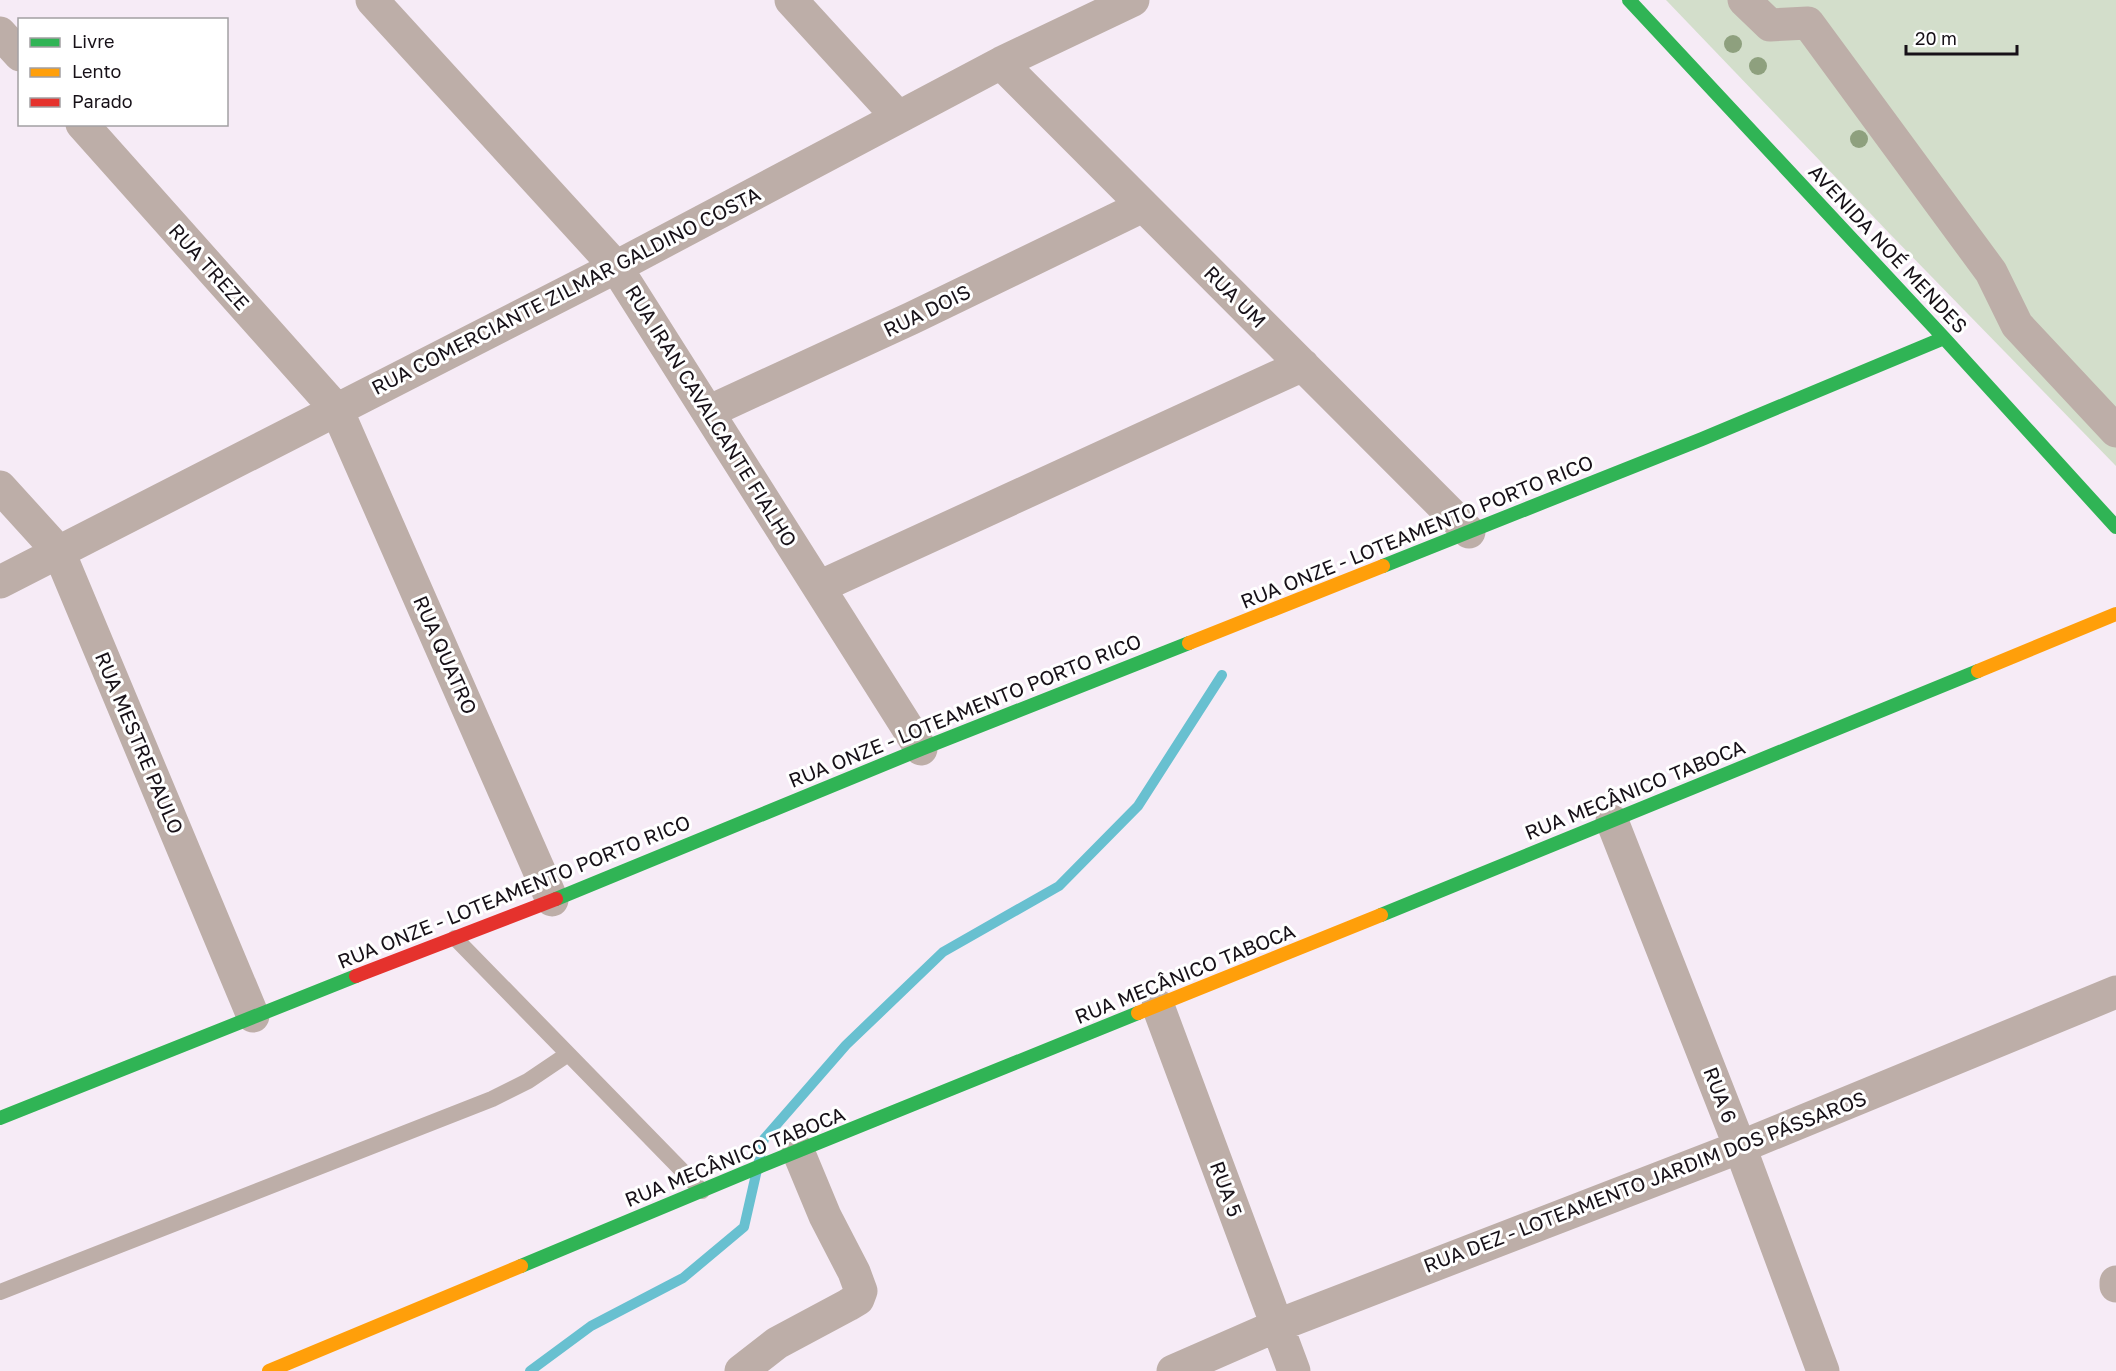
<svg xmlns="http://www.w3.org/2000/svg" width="2116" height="1371" font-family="'Golos Text',sans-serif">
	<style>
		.green { fill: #d3decb }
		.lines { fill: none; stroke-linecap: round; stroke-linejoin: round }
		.stream { stroke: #68c0d0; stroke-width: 10 }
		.lane { stroke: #bdaea8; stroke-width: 16 }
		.street { stroke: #bdaea8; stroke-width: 33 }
		.fast { stroke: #30b455; stroke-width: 14 }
		.slow { stroke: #ff9f0a; stroke-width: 14 }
		.jam { stroke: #e5322d; stroke-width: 14 }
		.tree { fill: #8ea07e }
		.labels { text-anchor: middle; stroke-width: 6; stroke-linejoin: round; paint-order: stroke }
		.street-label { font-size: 20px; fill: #171118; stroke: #fff }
	</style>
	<rect width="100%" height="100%" fill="#f6ebf6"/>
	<!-- green -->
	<path class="green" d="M1666 0H2116V466L1890 234Z"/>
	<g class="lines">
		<!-- stream -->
		<path class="stream" d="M530 1371 591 1326 683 1278 744 1227 764 1139 846 1045 943 952 1059 886 1138 806 1222 675"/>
		<!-- lane -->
		<path class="lane" d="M455 938 702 1191
			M0 1292 492 1099 528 1081 568 1054"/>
		<!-- street -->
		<path class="street" d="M372 0 616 267 921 749
			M791 0 898 117
			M1744 0 1770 25 1808 23 1991 272 2017 325 2116 431
			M0 33 20 55
			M1001 63 1469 532
			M82 124 337 410 552 900
			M708 412 912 318 1143 206
			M0 487 59 552 253 1016
			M0 582 616 267 1001 63 1133 0
			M819 587 1303 365
			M1612 821 1740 1147 1823 1371
			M1158 1006 1294 1371
			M2116 1282V1286
			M741 1371 777 1343 848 1305 858 1299 861 1291 854 1272 825 1216 798 1151
			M1173 1371 1276 1326 1740 1147 2116 992"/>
		<!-- fast -->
		<path class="fast" d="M1629 0 1944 338 2116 527
			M1383 566 1702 439 1944 338
			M556 899 921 749 1189 643
			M1381 915 1978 671
			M0 1118 356 976
			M521 1266 763 1165 1138 1013"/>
		<!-- slow -->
		<path class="slow" d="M1189 643 1383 566
			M1978 671 2116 614
			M1138 1013 1381 915
			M269 1371 521 1266"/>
		<!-- jam -->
		<path class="jam" d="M356 976 556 899"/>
	</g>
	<!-- trees -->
	<g class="tree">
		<circle cx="1733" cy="44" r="9"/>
		<circle cx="1758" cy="66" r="9"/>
		<circle cx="1859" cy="139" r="9"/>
	</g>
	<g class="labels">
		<!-- street labels -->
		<g class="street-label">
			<text transform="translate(1888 249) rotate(47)" y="7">AVENIDA NOÉ MENDES</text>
			<text transform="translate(209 267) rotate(48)" y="7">RUA TREZE</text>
			<text transform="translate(566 291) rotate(-27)" y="7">RUA COMERCIANTE ZILMAR GALDINO COSTA</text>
			<text transform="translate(1235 297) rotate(45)" y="7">RUA UM</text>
			<text transform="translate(927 311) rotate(-26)" y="7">RUA DOIS</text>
			<text transform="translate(711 416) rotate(58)" y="7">RUA IRAN CAVALCANTE FIALHO</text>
			<text transform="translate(1417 532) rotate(-22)" y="7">RUA ONZE - LOTEAMENTO PORTO RICO</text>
			<text transform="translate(445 655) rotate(66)" y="7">RUA QUATRO</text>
			<text transform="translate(965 711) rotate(-22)" y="7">RUA ONZE - LOTEAMENTO PORTO RICO</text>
			<text transform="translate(139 743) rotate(67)" y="7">RUA MESTRE PAULO</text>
			<text transform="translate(1635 790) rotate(-22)" y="7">RUA MECÂNICO TABOCA</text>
			<text transform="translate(514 892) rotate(-22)" y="7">RUA ONZE - LOTEAMENTO PORTO RICO</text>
			<text transform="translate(1185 974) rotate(-22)" y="7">RUA MECÂNICO TABOCA</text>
			<text transform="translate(1720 1095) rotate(69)" y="7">RUA 6</text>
			<text transform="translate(735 1157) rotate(-22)" y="7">RUA MECÂNICO TABOCA</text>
			<text transform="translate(1645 1182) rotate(-21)" y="7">RUA DEZ - LOTEAMENTO JARDIM DOS PÁSSAROS</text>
			<text transform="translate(1226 1189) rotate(70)" y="7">RUA 5</text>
		</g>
	</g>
	<!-- legend -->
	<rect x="18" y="18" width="210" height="108" fill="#ffffff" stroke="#a2a0a3" stroke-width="1.5"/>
	<rect x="30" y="38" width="30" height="9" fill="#30b455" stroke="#a2a0a3" stroke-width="1.5"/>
	<text x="72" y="48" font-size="18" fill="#171118">Livre</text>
	<rect x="30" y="68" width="30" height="9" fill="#ff9f0a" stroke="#a2a0a3" stroke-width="1.5"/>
	<text x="72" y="78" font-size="18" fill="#171118">Lento</text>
	<rect x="30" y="98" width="30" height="9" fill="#e5322d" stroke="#a2a0a3" stroke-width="1.5"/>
	<text x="72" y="108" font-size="18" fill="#171118">Parado</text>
	<!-- scale -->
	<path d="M1906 45v9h111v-9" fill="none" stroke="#171118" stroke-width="3"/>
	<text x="1915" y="45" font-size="18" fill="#171118" stroke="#ffffff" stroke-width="4.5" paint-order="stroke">20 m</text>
</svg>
